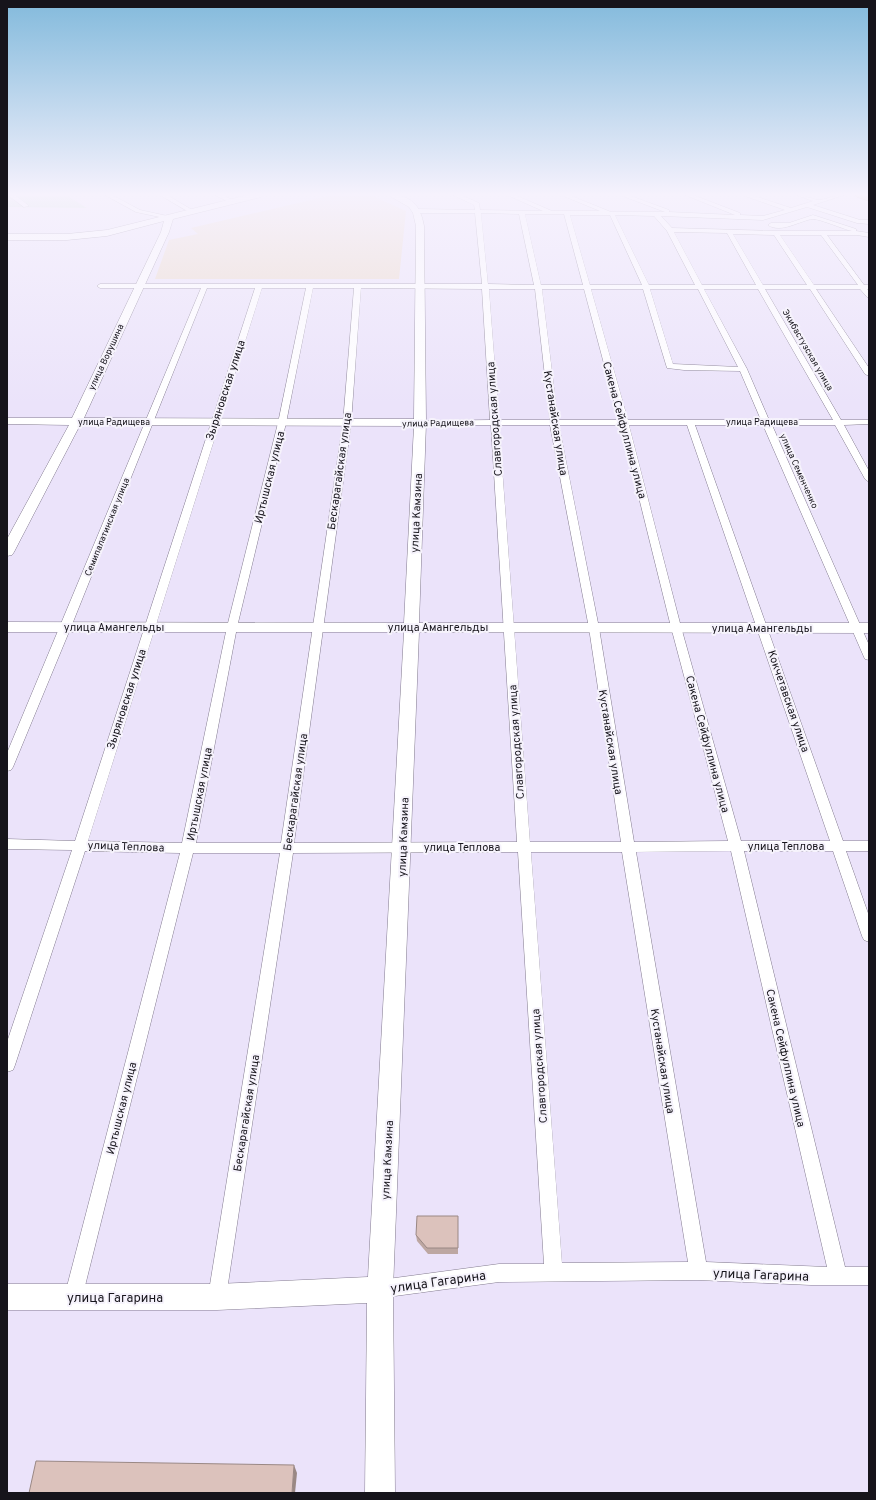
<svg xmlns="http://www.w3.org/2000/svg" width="876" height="1500" font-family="Overpass,sans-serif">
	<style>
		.medical { fill: #ecdaca }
		.green { fill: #bbdec3 }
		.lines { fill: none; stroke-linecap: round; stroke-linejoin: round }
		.street-casing { stroke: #837b8f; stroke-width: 1 }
		.secondary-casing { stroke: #837b8f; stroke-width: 1 }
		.primary-casing { stroke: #785831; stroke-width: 1 }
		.street { fill: #fff; fill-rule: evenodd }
		.secondary { fill: #fff; fill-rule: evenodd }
		.primary { fill: #cdb18b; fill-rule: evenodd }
		.wall { fill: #bda7a2 }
		.shaded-wall { fill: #9a8884 }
		.building { fill: #dcc2bc; stroke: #9a8884 }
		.labels { text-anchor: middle; stroke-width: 4; stroke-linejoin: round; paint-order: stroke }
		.far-street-label { font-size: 9px; fill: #16141b; stroke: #f6f3fc }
		.street-label { font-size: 11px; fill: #16141b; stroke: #f6f3fc }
		.near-street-label { font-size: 13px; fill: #16141b; stroke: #f6f3fc }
	</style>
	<rect width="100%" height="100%" fill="#ebe3fa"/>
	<!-- medical -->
	<path class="medical" d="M332 195H370L406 211 399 279H155L169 240 198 234 191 228Z"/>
	<!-- green -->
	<path class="green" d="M7 195H66L87 208 7 207Z"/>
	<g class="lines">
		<!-- street casing -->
		<g class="street-casing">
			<path id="street" d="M8 195H15L29 206 24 207Z
				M105 195H112L140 210 172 217 169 219 136 212Z
				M160 195H167L194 211 189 212Z
				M215 195H223L234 201 229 202Z
				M453 195H461L479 203 480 210 543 211 507 195H515L552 211H600L561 195H569L611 212H665L620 195H628L669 210V212L735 215 685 195H693L740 213V215L763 216 785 210 742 195H751L791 208 813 201 796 195C804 195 811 199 818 200 825 200 835 195 844 195L813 205 860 220H869V224L857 223 807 207 763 220 661 216 672 228 776 231H852C843 229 820 219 813 219 801 220 781 234 768 225L771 223H789L813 215 856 229V231L869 233V237L857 235H827L864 285H869V289H867L869 291V298L867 297 860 289H816L869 368V376L865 374 810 289H765L841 420H869V424L844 425 869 471V482L865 479 835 425H772L869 645V660L865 659 864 657 763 425H695L843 841H869V851H846L869 916V942L864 940 862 936 833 851H744L845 1267H869V1285H811L698 1280 499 1282 380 1298 374 1295 371 1289 374 1283 380 1280 499 1264H544L518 852 293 853 226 1297 223 1303 217 1306 211 1303 208 1297 280 853H193L82 1298 79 1304 73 1307 67 1304 64 1298 180 853 85 851 15 1065 13 1070 7 1072V1042L72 850 7 849V839L75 841 255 288H207L71 627 13 767 11 770 7 771V753L201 288H100L97 286 100 284H482L475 213H417L414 211 417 209 475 210 474 205ZM481 213 519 214 534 285 488 284ZM525 214H564L583 285H541ZM570 215H610L642 285H590ZM615 215 654 216 667 231 695 285H649ZM674 232 727 233 756 285H702ZM733 234 774 235 807 285H763ZM780 235H821L858 285H814ZM262 288H306L278 423 227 627 182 843 88 841ZM313 288H354L343 423 281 843H196L237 627 286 423ZM361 288 482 289 490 420 420 421 416 423 420 425H491L517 842 294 843 351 423ZM489 289H535L550 420H499ZM542 289H584L619 420H558ZM591 289H643L667 368 684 370 740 371 761 420H628ZM650 289H698L738 367 673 364ZM704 289H758L833 420H769L747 369ZM499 425H550L589 628 621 842H530ZM559 425H621L671 627 728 841 634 842 599 628ZM629 425H687L830 841H741L681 627ZM731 851 827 1267 706 1262 636 852ZM531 852H622L688 1262 562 1263Z"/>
		</g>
		<!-- secondary casing -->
		<g class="secondary-casing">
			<path id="secondary" d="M248 195H262L261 197 173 219 169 232 84 418 414 419 416 226 413 213 409 207 388 195C411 195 420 204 424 226L426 423 419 623H869V633L419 632 393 1289 395 1493H365L367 1303 217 1310H7V1284H217L368 1277 404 632H7V622L404 623 414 426 80 425 14 552 12 555 7 556V539L69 425 7 424V418H72L161 232 164 221 107 236 67 240H7V234H67L107 230Z"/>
		</g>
		<!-- primary casing -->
		<g class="primary-casing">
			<path id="primary" d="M856 195H869V201L857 197Z"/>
		</g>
		<!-- street -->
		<use href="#street" class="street"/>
		<!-- secondary -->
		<use href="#secondary" class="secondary"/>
		<!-- primary -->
		<use href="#primary" class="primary"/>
	</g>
	<!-- wall -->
	<path class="wall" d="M416 1235 458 1248V1254H428L417 1241Z"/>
	<!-- shaded-wall -->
	<path class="shaded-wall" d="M294 1465 297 1473 295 1493H292Z"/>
	<!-- building -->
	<path class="building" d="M417 1216H458V1248H427L416 1235Z
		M36 1461 294 1465 292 1493H29Z"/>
	<!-- sky -->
	<linearGradient id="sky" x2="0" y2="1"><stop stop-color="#83badc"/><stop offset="0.48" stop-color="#f6f2fd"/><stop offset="1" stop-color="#f6f2fd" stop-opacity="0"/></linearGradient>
	<rect width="876" height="405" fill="url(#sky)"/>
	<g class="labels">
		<!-- far-street labels -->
		<g class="far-street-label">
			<text transform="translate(808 350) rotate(60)" y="3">Экибастузская улица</text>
			<text transform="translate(106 357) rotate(-65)" y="3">улица Ворушина</text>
			<text x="114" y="425">улица Радищева</text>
			<text x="762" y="425">улица Радищева</text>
			<text transform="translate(438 423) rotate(-1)" y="3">улица Радищева</text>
			<text transform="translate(799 471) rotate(66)" y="3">улица Семенченко</text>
			<text transform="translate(107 527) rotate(-68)" y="3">Семипалатинская улица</text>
		</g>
		<!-- street labels -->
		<g class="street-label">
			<text transform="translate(225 390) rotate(-72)" y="4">Зыряновская улица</text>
			<text transform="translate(494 419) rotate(-94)" y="4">Славгородская улица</text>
			<text transform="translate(556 423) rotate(81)" y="4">Кустанайская улица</text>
			<text transform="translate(625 430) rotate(75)" y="4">Сакена Сейфуллина улица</text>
			<text transform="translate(339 471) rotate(-82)" y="4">Бескарагайская улица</text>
			<text transform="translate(269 477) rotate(-76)" y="4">Иртышская улица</text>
			<text transform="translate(416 513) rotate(-87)" y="4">улица Камзина</text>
			<text x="114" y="631">улица Амангельды</text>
			<text x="438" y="631">улица Амангельды</text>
			<text x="762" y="632">улица Амангельды</text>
			<text transform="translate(126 699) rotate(-72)" y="4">Зыряновская улица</text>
			<text transform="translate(789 701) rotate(71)" y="4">Кокчетавская улица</text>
			<text transform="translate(516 742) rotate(-94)" y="4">Славгородская улица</text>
			<text transform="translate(611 742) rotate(81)" y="4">Кустанайская улица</text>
			<text transform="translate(708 744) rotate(75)" y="4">Сакена Сейфуллина улица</text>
			<text transform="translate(295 792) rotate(-82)" y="4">Бескарагайская улица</text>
			<text transform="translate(199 794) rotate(-79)" y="4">Иртышская улица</text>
			<text transform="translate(403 837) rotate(-88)" y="4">улица Камзина</text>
			<text transform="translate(126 846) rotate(2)" y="4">улица Теплова</text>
			<text x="786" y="850">улица Теплова</text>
			<text x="462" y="851">улица Теплова</text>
			<text transform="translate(786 1058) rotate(77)" y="4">Сакена Сейфуллина улица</text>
			<text transform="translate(663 1061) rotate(81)" y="4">Кустанайская улица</text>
			<text transform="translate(539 1066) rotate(-94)" y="4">Славгородская улица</text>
			<text transform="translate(121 1108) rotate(-76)" y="4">Иртышская улица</text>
			<text transform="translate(246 1113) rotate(-81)" y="4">Бескарагайская улица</text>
			<text transform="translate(387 1160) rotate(-87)" y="4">улица Камзина</text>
		</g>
		<!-- near-street labels -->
		<g class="near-street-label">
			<text transform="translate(761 1274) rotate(2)" y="5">улица Гагарина</text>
			<text transform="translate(438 1281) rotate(-8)" y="5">улица Гагарина</text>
			<text x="115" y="1302">улица Гагарина</text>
		</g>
	</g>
	<!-- border -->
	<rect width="876" height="1500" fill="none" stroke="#16141b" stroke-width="16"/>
</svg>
